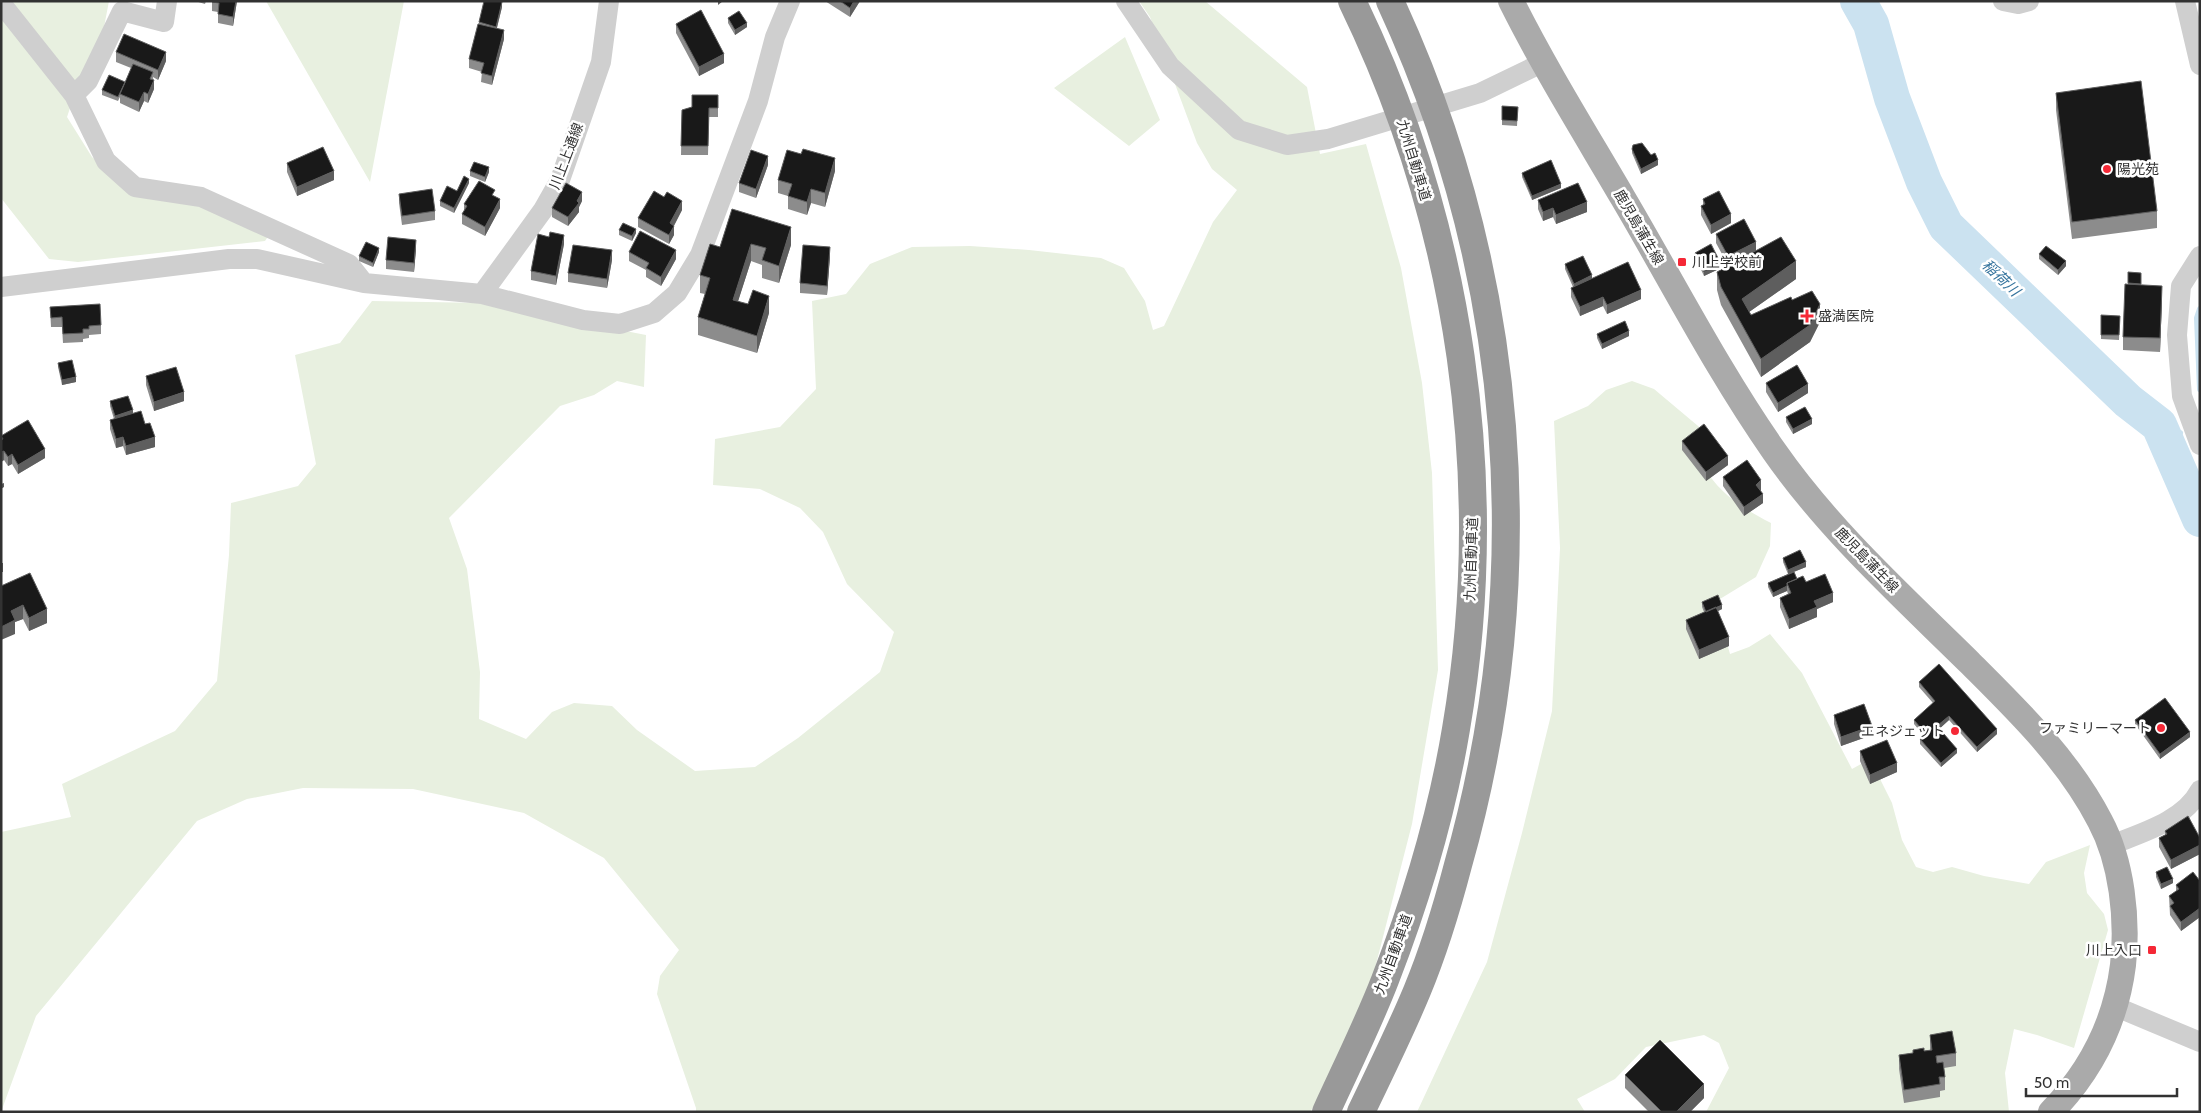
<svg xmlns="http://www.w3.org/2000/svg" width="2201" height="1113" font-family="Cabin,'Noto Sans JP',sans-serif">
	<style>
		.green { fill: #e8f0e0 }
		.lines { fill: none; stroke-linecap: round; stroke-linejoin: round }
		.stream { stroke: #cbe2f0; stroke-width: 6 }
		.river { stroke: #cbe2f0; stroke-width: 36 }
		.minor { stroke: #cfcfcf; stroke-width: 20 }
		.major { stroke: #aaa; stroke-width: 26 }
		.highway { stroke: #999; stroke-width: 28 }
		.wall { fill: #8c8c8c }
		.shaded-wall { fill: #5e5e5e }
		.building { fill: #191919; stroke: #5e5e5e }
		.poi-dot { fill: #f52836; stroke: #fff; stroke-width: 2 }
		.labels { text-anchor: middle; stroke-width: 5; stroke-linejoin: round; paint-order: stroke }
		.street-label { font-size: 14px; fill: #323232; stroke: #fff }
		.poi-label { font-size: 14px; fill: #323232; stroke: #fff; text-anchor: start }
		.water-label { font-size: 15px; font-style: italic; fill: #37759e; stroke: #fff }
	</style>
	<rect width="100%" height="100%" fill="#fff"/>
	<!-- green -->
	<path class="green" d="M1 1H109L100 48 73 99 67 117 92 157 128 189 199 202 269 235 265 241 78 262 49 259 1 198Z
		M266 1H404L370 182Z
		M1139 1H1205L1307 87 1320 154 1366 144 1401 268 1422 383 1432 473 1438 670 1412 824 1374 972 1326 1087 1310 1112H696V1108L657 994 660 976 679 950 604 858 524 813 413 789 303 788 247 799 197 821 36 1016 1 1112V832L71 817 62 784 175 731 217 681 229 555 231 503 298 486 316 464 295 355 340 343 372 301 482 303 646 335 644 387 617 381 594 395 560 406 449 518 467 569 480 672 479 719 526 739 552 712 574 703 612 706 637 730 695 771 755 767 798 738 880 672 894 632 847 584 823 532 800 508 760 489 713 485 715 439 780 427 816 389 812 301 846 294 870 264 912 247 970 246 1029 250 1101 258 1124 268 1145 301 1153 330 1164 326 1213 222 1237 190 1212 169 1197 143 1150 17Z
		M1125 37 1160 120 1129 146 1054 88Z
		M1632 381 1654 389 1704 431C1703 437 1699 447 1700 454 1707 486 1743 509 1771 523L1770 546 1756 577 1715 602 1730 654 1749 647 1770 634 1802 673 1852 769 1870 759 1892 803 1902 840 1916 867 1933 872 1952 867 1984 876 2029 884 2046 862 2090 845 2084 873 2087 893 2104 914 2108 930 2074 1048 2037 1035 2014 1029 2005 1073 2009 1112H1706L1729 1068 1719 1043 1704 1035 1646 1047 1615 1079 1577 1099 1585 1112H1417L1487 962 1522 833 1552 711 1560 548 1554 421 1588 406 1606 390Z"/>
	<g class="lines">
		<!-- stream -->
		<path class="stream" d="M2200 309 2197 318 2200 389
			M2170 449 2180 433"/>
		<!-- river -->
		<path class="river" d="M1858 1 1871 24 1892 98 1924 182 1946 226 2128 401 2159 425 2200 519"/>
		<!-- minor -->
		<path class="minor" d="M167 1 164 22 122 11 88 81 74 95 106 161 135 187 201 197 349 264 364 283
			M1126 1 1170 66 1239 130 1287 145 1328 139 1480 93 1542 63
			M2003 1 2018 4 2029 1
			M2185 1 2200 65
			M1 3 74 95
			M2200 256 2181 286 2177 335 2182 396 2200 445
			M1 287 229 259H257L364 283 482 294 583 320 620 324 654 313 677 293 700 255 758 101 775 37 790 1
			M482 294 543 210 560 180 601 62 609 1
			M2111 845C2141 833 2184 821 2200 790
			M2114 1006 2200 1042"/>
		<!-- major -->
		<path class="major" d="M1511 1C1545 69 1585 133 1623 198 1673 283 1718 371 1774 451 1829 530 1901 595 1969 662 2018 711 2068 759 2100 821 2122 862 2128 919 2123 965 2116 1021 2091 1071 2051 1112"/>
		<!-- highway -->
		<path class="highway" d="M1326 1112C1346 1068 1368 1024 1385 980 1416 900 1442 813 1456 729 1498 483 1461 225 1352 1
			M1361 1112C1380 1072 1400 1032 1417 991 1434 950 1447 907 1458 865 1540 576 1516 273 1390 1"/>
	</g>
	<!-- wall -->
	<path class="wall" d="M195 1H206L205 4Z
		M212 1H237L233 26 218 23V12L212 11Z
		M825 1H860L850 17Z
		M502 7 497 28 504 39 492 85 481 82 482 72 469 68V59L479 22Z
		M728 18 747 27 735 35 728 23Z
		M676 24 724 63 699 76 676 33Z
		M116 52 166 61 158 80 153 77 154 89 148 103 144 101 139 112 120 103V97L118 101 102 95V90L125 83 131 68 116 62Z
		M2056 93 2157 211V228L2072 239 2056 110Z
		M718 95V117H709L708 155H681L682 110 692 107Z
		M1502 106 1518 107 1517 126 1502 125Z
		M1632 149 1651 155 1658 165 1641 174 1632 153Z
		M801 154 835 171 825 207 811 203 807 215 788 209V196L778 193V180Z
		M287 163 334 180 297 196 287 172Z
		M768 165 756 198 739 192V183Z
		M470 171 489 172 485 182 470 176Z
		M1522 173 1561 188 1532 200 1522 177Z
		M469 183 454 213 440 206V201Z
		M399 194 435 211V220L402 225 399 203Z
		M495 196 500 208 485 236 462 224V214L464 211V204Z
		M1703 199 1731 223 1711 234 1701 215V206L1703 205Z
		M1538 200 1587 212 1556 224 1553 217 1543 221 1538 209Z
		M582 201 579 207V212L568 226 552 217V208Z
		M732 209 791 245 779 283 762 278V265L751 261 738 301 769 313 757 353 698 335V317L705 294 700 293V275L720 247Z
		M682 210 674 226V235L669 244 638 227V218Z
		M619 230 636 233 632 241 619 235Z
		M1716 234 1756 250 1796 279 1749 312 1751 315 1792 300 1820 322 1810 342 1761 377 1721 305 1717 290V272L1738 260 1728 265 1716 243Z
		M549 237 564 244 556 285 531 280V271Z
		M416 249 414 272 386 269V260Z
		M379 252 373 267 359 261V256Z
		M629 252 676 259 661 286 646 277V270L629 261Z
		M1695 253 1721 268 1704 276 1695 257Z
		M2039 254 2066 266 2058 275 2039 259Z
		M830 256 827 295 800 293V283Z
		M612 260 607 288 568 282V273Z
		M1565 264 1592 278 1641 299 1607 314 1603 306 1580 316 1571 297V288L1573 287 1565 269Z
		M2128 272 2141 273V285L2162 299 2160 352 2123 350V337L2128 284Z
		M50 307 101 325V334L89 335V338L83 339V342L63 343 62 327H51Z
		M2120 316 2119 340 2101 339V335Z
		M1597 334 1629 336 1602 349 1597 338Z
		M58 363 76 382 62 385 58 367Z
		M146 376 184 401 154 411 146 385Z
		M1766 383 1808 393 1778 412 1766 392Z
		M110 401 133 413 145 424 155 447 126 455 123 446 116 448 110 429V420L114 419 110 406Z
		M1786 417 1812 424 1793 434 1786 422Z
		M1 436 45 458 18 474 12 464 8 466 4 460 1 462Z
		M1682 441 1728 465 1706 481 1682 450Z
		M1723 477 1761 490 1760 491 1763 503 1744 516 1723 486Z
		M1783 558 1806 567 1794 572 1797 579 1806 582 1833 602 1817 609V617L1789 629 1780 607V598L1788 594 1787 591 1773 597 1768 587V583L1788 574 1783 562Z
		M1 586 47 623 29 631 23 619 15 622V634Z
		M1702 602 1722 609 1718 611 1729 646 1699 659 1686 629V620L1704 612 1702 607Z
		M1919 682 1997 734 1977 752 1949 720 1939 729 1957 753 1941 767 1920 744V739L1924 736 1914 724V720L1933 703 1919 687Z
		M1834 715 1872 735 1841 746 1834 724Z
		M2135 720 2190 737 2160 759 2135 724Z
		M1860 751 1897 772 1870 784 1860 761Z
		M2165 831 2200 838V854L2171 869 2159 847V838L2165 835Z
		M2156 872 2173 883 2161 889 2156 877Z
		M2200 881V917L2181 931 2170 915 2169 896 2176 891V885Z
		M1930 1035 1956 1053V1066L1944 1068 1945 1077V1090L1940 1091V1097L1904 1103 1899 1069V1055L1913 1053V1050L1924 1051 1930 1050Z
		M1625 1075 1704 1098 1690 1112H1649L1625 1088Z"/>
	<!-- shaded-wall -->
	<path class="shaded-wall" d="M236 1H237L233 26V17Z
		M718 1H723L718 5Z
		M854 1H860L850 17V8Z
		M502 2V7L496 31V27Z
		M747 23V27L735 35V30Z
		M504 30V39L492 85V76Z
		M166 52V61L158 80V70Z
		M724 54V63L699 76V67Z
		M154 80V89L148 103V94Z
		M144 92V101L139 112V102Z
		M768 156V165L756 198V189Z
		M835 158V171L825 207V193Z
		M1658 160V165L1641 174V169Z
		M489 167V172L485 182V177Z
		M334 171V180L297 196V187Z
		M469 179V183L454 213V208Z
		M1561 184V188L1532 200V196Z
		M811 189V203L807 215V202Z
		M582 192V201L579 207V212L568 226V217Z
		M500 199V208L485 236V227Z
		M682 201V210L670 233V223Z
		M1587 202V212L1556 224V215Z
		M1553 208V217L1543 221V212Z
		M1731 214V223L1711 234V225Z
		M674 226V235L669 244V235Z
		M791 227V245L779 283V266Z
		M636 229V233L632 241V236Z
		M564 235V244L556 285V276Z
		M416 240V249L414 272V263Z
		M1756 242V251L1728 265V256Z
		M751 244V261L733 317V300Z
		M830 247V256L827 295V286Z
		M379 248V252L373 267V263Z
		M612 250V260L607 288V279Z
		M676 250V259L661 286V277Z
		M1796 261V279L1742 317V299Z
		M2066 261V266L2058 275V270Z
		M1721 264V268L1704 276V272Z
		M1592 275V280L1574 288V284Z
		M2162 286V299L2160 352V338Z
		M1641 290V299L1607 314V305Z
		M769 296V313L757 353V336Z
		M1603 297V306L1580 316V307Z
		M1820 304V322L1810 342 1761 377V359Z
		M1629 331V336L1602 349V344Z
		M76 377V382L62 385V380Z
		M1808 384V393L1778 412V403Z
		M184 392V401L154 411V402Z
		M133 410V414L115 420V416Z
		M1812 419V424L1793 434V429Z
		M123 437V446L116 448V439Z
		M155 437V447L126 455V446Z
		M45 449V458L18 474V465Z
		M4 451V460L1 462V452Z
		M12 454V464L8 466V457Z
		M1728 456V465L1706 481V472Z
		M1761 480V490L1756 494V485Z
		M4 483V487L1 489V484Z
		M1763 494V503L1744 516V507Z
		M1806 562V567L1788 574V570Z
		M1 563H3V572H1Z
		M1787 586V591L1773 597V593Z
		M1833 593V602L1817 609V617L1789 629V619L1814 601Z
		M23 605V619L15 622V634L1 640V627L11 611Z
		M1722 605V609L1706 617V612Z
		M47 609V623L29 631V618Z
		M1729 637V646L1699 659V650Z
		M1949 716V720L1937 731V726Z
		M1872 726V735L1841 746V737Z
		M1997 729V734L1977 752V747Z
		M2190 732V737L2160 759V754Z
		M1957 749V753L1941 767V763Z
		M1897 763V772L1870 784V775Z
		M2200 845V854L2171 869V860Z
		M2173 879V883L2161 889V884Z
		M2200 908V917L2181 931V922Z
		M1704 1084V1098L1690 1112H1676Z"/>
	<!-- building -->
	<path class="building" d="M212 1H236L233 17 218 14 219 3 212 2Z
		M484 1H499L502 2 496 27 479 22Z
		M840 1H854L850 8Z
		M701 10 724 54 699 67 676 24Z
		M739 11 747 23 735 30 728 18Z
		M478 24 504 30 492 76 481 73 484 63 469 59Z
		M124 34 166 52 158 70 116 52Z
		M133 64 153 72 150 79 154 80 148 94 144 92 139 102 120 94Z
		M109 75 125 82 118 97 102 90Z
		M2141 81 2157 211 2072 222 2056 93Z
		M692 95H718V108H709L708 146H681L682 110 692 107Z
		M1502 106 1518 107 1517 121 1502 120Z
		M1642 143 1651 155 1655 153 1658 160 1641 169 1632 149 1633 145Z
		M323 147 334 171 297 187 287 163Z
		M803 149 835 158 825 193 811 189 807 202 788 196 792 184 778 180 787 150 801 154Z
		M751 150 768 156 756 189 739 183Z
		M1551 160 1561 184 1532 196 1522 173Z
		M474 162 489 167 485 177 470 171Z
		M464 176 469 179 454 208 440 201 447 186 457 191Z
		M479 181 495 190 492 195 500 199 485 227 462 214 467 206 464 204Z
		M566 183 582 192 577 201 579 203 568 217 552 208Z
		M1578 183 1587 202 1556 215 1553 208 1543 212 1538 200Z
		M432 189 435 211 402 216 399 194Z
		M654 191 664 197 667 192 682 201 670 223 674 226 669 235 638 218Z
		M1719 191 1731 214 1711 225 1701 206 1705 204 1703 199Z
		M732 209 791 227 779 266 762 260 766 248 751 244 733 300 748 304 753 290 769 296 757 336 698 317 710 278 700 275 710 244 720 247Z
		M1744 219 1756 242 1728 256 1716 234Z
		M623 223 636 229 632 236 619 230Z
		M640 231 676 250 661 277 646 268 649 263 629 252Z
		M550 232 564 235 556 276 531 271 538 234 549 237Z
		M388 237 416 240 414 263 386 260Z
		M1781 237 1796 261 1742 299 1751 315 1791 297 1792 300 1812 291 1820 304 1810 325 1761 359 1721 287 1717 272Z
		M366 242 379 248 373 263 359 256Z
		M1711 244 1721 264 1704 272 1695 253Z
		M573 245 612 250 607 279 568 273Z
		M803 245 830 247 827 286 800 283Z
		M2046 246 2066 261 2058 270 2039 254Z
		M1583 256 1592 275 1574 284 1565 264Z
		M1628 262 1641 290 1607 305 1603 297 1580 307 1571 288Z
		M2128 272 2141 273V284L2128 283Z
		M2125 284 2162 286 2160 338 2123 337Z
		M100 304 101 325 89 326V329H83V333L63 334 62 317 51 318 50 307Z
		M2101 315 2120 316 2119 335H2101Z
		M1625 321 1629 331 1602 344 1597 334Z
		M72 360 76 377 62 380 58 363Z
		M1797 365 1808 384 1778 403 1766 383Z
		M176 367 184 392 154 402 146 376Z
		M128 396 133 410 115 416 110 401Z
		M1805 407 1812 419 1793 429 1786 417Z
		M141 411 145 424 150 423 155 437 126 446 123 437 116 439 110 420Z
		M28 420 45 449 18 465 12 454 8 457 4 451 1 452V440L3 439 1 436Z
		M1704 424 1728 456 1706 472 1682 441Z
		M1747 460 1761 480 1756 485 1763 494 1744 507 1723 477Z
		M1800 550 1806 562 1788 570 1783 558Z
		M1794 572 1797 579 1787 583V586L1773 593 1768 583Z
		M30 573 47 609 29 618 23 605 11 611 15 620 1 627V586Z
		M1825 574 1833 593 1814 601 1817 607 1789 619 1780 598 1791 593 1787 583 1803 576 1806 582Z
		M1718 595 1722 605 1706 612 1702 602Z
		M1716 607 1729 637 1699 650 1686 620Z
		M1939 664 1997 729 1977 747 1949 716 1937 726 1957 749 1941 763 1920 739 1926 734 1914 720 1935 701 1919 682Z
		M2165 698 2190 732 2160 754 2135 720Z
		M1864 704 1872 726 1841 737 1834 715Z
		M1887 740 1897 763 1870 775 1860 751Z
		M2188 816 2200 838V845L2171 860 2159 838 2167 834 2165 831Z
		M2167 867 2173 879 2161 884 2156 872Z
		M2193 872 2200 881V908L2181 922 2170 906 2174 903 2169 896 2179 889 2176 885Z
		M1952 1031 1956 1053 1936 1056 1937 1063 1943 1062 1945 1077H1939L1940 1084 1904 1090 1899 1055 1913 1053V1050L1924 1048V1051L1932 1050 1930 1035Z
		M1660 1040 1704 1084 1676 1112H1662L1625 1075Z"/>
	<!-- markers -->
	<g class="poi-dot">
		<circle cx="2107" cy="169" r="5"/>
		<rect x="1677" y="257" width="10" height="10" rx="2.5"/>
		<path d="M1804.5 308.5h5v5h5v5h-5v5h-5v-5h-5v-5h5z"/>
		<circle cx="2161" cy="728" r="5"/>
		<circle cx="1955" cy="731" r="5"/>
		<rect x="2147" y="945" width="10" height="10" rx="2.5"/>
	</g>
	<g class="labels">
		<!-- street labels -->
		<g class="street-label">
			<text transform="translate(566 156) rotate(-69)" y="5">川上上通線</text>
			<text transform="translate(1414 160) rotate(73)" y="5">九州自動車道</text>
			<text transform="translate(1639 227) rotate(60)" y="5">鹿児島蒲生線</text>
			<text transform="translate(1471 559) rotate(-88)" y="5">九州自動車道</text>
			<text transform="translate(1867 560) rotate(46)" y="5">鹿児島蒲生線</text>
			<text transform="translate(1393 954) rotate(-70)" y="5">九州自動車道</text>
		</g>
		<!-- poi labels -->
		<g class="poi-label">
			<text x="2117" y="174">陽光苑</text>
			<text x="1692" y="267">川上学校前</text>
			<text x="1818" y="321">盛満医院</text>
			<text x="2151" y="733" text-anchor="end">ファミリーマート</text>
			<text x="1945" y="736" text-anchor="end">エネジェット</text>
			<text x="2142" y="955" text-anchor="end">川上入口</text>
		</g>
		<!-- water labels -->
		<g class="water-label">
			<text transform="translate(2001 278) rotate(44)" y="5">稲荷川</text>
		</g>
	</g>
	<!-- border -->
	<rect width="2201" height="1113" fill="none" stroke="#323232" stroke-width="5"/>
	<!-- scale -->
	<path d="M2026 1088v8h151v-8" fill="none" stroke="#323232" stroke-width="2.5"/>
	<text x="2034" y="1088" font-size="15" fill="#323232" stroke="#ffffff" stroke-width="4" paint-order="stroke">50 m</text>
</svg>
